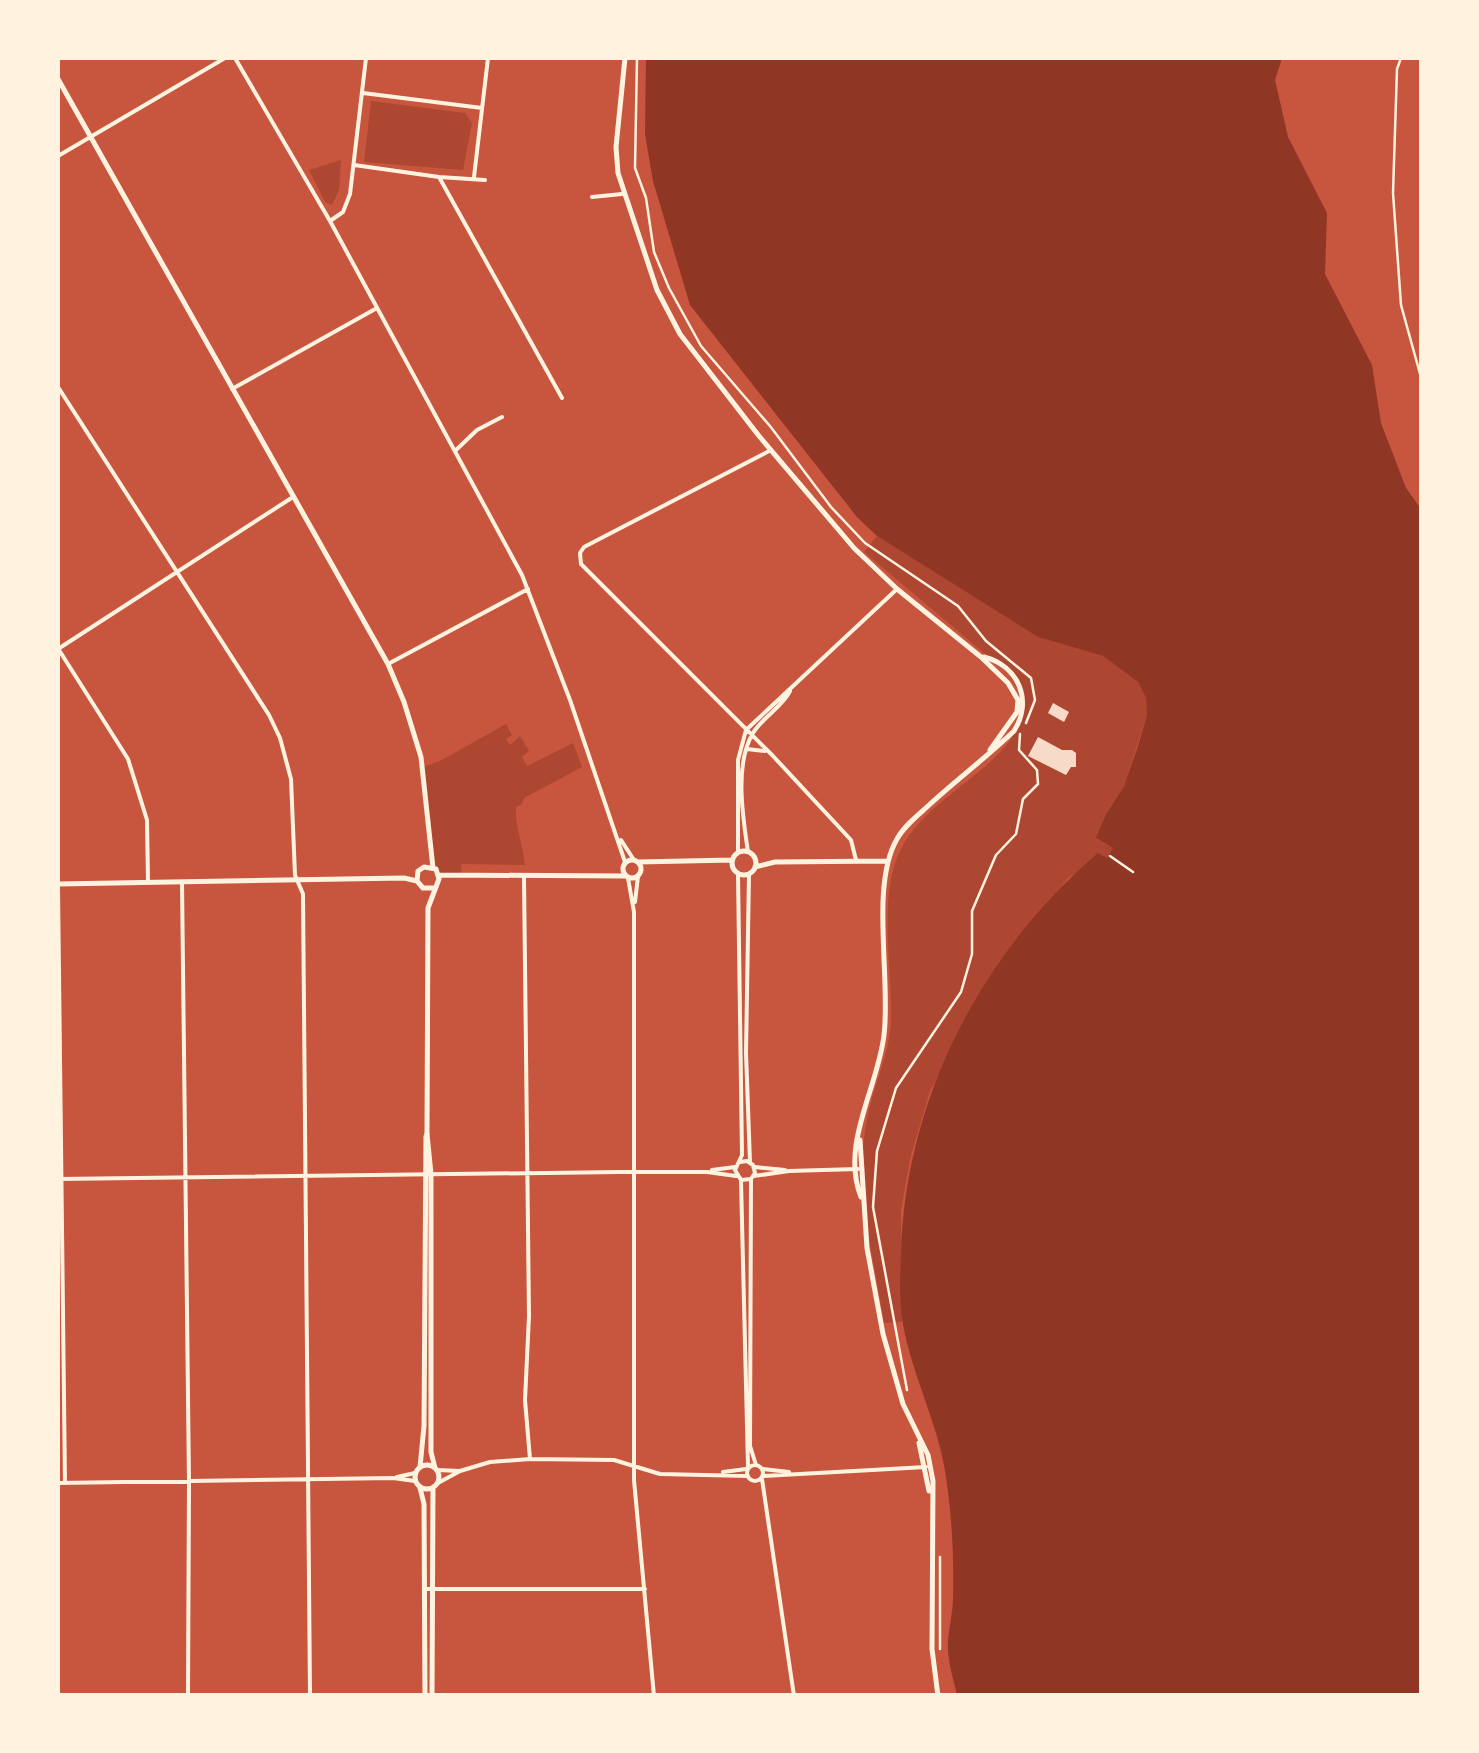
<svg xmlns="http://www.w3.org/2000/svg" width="1479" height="1753" font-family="'PT Serif',serif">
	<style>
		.green { fill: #ae4732 }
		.water { fill: #8f3625 }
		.building { fill: #f7dbc8 }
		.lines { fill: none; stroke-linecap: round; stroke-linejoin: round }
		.path { stroke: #fff3e0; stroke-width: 2.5 }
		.minor { stroke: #fff3e0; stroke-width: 4 }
		.tertiary { stroke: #fff3e0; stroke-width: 5 }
		.secondary { stroke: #fff3e0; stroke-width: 5 }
	</style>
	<rect width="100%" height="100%" fill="#c8553d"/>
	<!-- green -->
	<path class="green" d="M371 101 465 113 472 123 463 170 364 162Z
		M341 160 339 190 332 205 325 202 309 170Z
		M877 536 1038 637 1103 656 1138 682 1146 698 1147 715 1124 786 1106 813 1097 839 1113 848 1106 859 1069 877 1006 955 930 1091 910 1159 901 1210 902 1322 884 1323C874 1258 853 1185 867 1119 873 1087 889 1055 891 1023 893 972 877 894 901 849 924 804 978 781 1009 742 1017 731 1019 711 1023 698L1009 674 864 552Z
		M506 724 512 735 506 739 510 745 520 736 529 751 522 757 527 766 573 743 582 767 524 798 522 804 516 807C515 827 523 845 525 865L461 864 462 877 439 875 433 868 423 767 440 761Z"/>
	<!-- water -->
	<path class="water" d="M646 58H1282L1275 80 1288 137 1327 213 1325 274 1372 365 1381 423 1406 488 1421 509V1695H957C954 1681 949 1666 948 1651 947 1634 953 1615 953 1598 954 1557 952 1517 946 1477 939 1425 912 1376 903 1324 899 1303 900 1278 901 1256 904 1101 981 953 1098 853L1107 858 1113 848 1096 838 1106 814 1124 786 1138 746 1147 715 1146 698 1138 682 1103 656 1038 637 877 536 857 517 690 305 653 181 645 134Z"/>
	<!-- building -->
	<path class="building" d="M1053 703 1069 712 1064 722 1048 713Z
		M1038 737 1062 750H1072L1076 753V767H1071L1066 775 1028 756Z"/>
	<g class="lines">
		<!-- path -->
		<path class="path" d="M637 58 635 168 646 198 654 252 669 288 701 346 770 426 831 507 865 543 958 606 986 641 1031 678 1035 700 1026 723
			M1401 58 1397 69 1393 193 1401 305 1422 381
			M1110 856 1133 872
			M907 1390 873 1207 877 1151 896 1088 961 992 972 954V911L996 855 1016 834 1023 799 1038 784 1037 770 1019 750 1020 734
			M940 1649V1557"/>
		<!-- minor -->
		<path class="minor" d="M235 58 330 221 522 575 570 700 625 862
			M363 93 482 108
			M58 156 225 58
			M354 165 439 177 485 180
			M439 177 562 398
			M474 177 488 58
			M592 197 622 194
			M330 221 343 212 350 194 366 58
			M58 387 269 715 280 738 291 779 295 875 303 894 310 1696
			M232 389 377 308
			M456 450 477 430 502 417
			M771 450 584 547 580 553 581 564 773 756 851 840 856 860
			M58 649 293 497
			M59 650 128 759 147 820 148 882
			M388 664 528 589
			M747 749 765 751
			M621 840 634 860
			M738 852V760L746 730 897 589
			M748 852C743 818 734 764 753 733 763 717 782 707 790 691
			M738 874 742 1155 735 1170 741 1180 751 1179 755 1173 753 1165 747 1161 740 1162
			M749 874 746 1053 750 1162
			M524 877 529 1316 525 1400 530 1459
			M628 878 634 912V1480L654 1696
			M182 882 189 1482 188 1696
			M58 887 65 1483
			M635 902 638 876
			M755 1167 785 1170
			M712 1170 735 1167
			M754 1176 789 1171 858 1169
			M58 1179 620 1172H707L736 1176
			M751 1179 750 1446 756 1465
			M741 1181 748 1466
			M747 1473a8 8 0 1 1 16 0a8 8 0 1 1-16 0Z
			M763 1469 789 1472
			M437 1470 460 1471
			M723 1472 746 1469
			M764 1476 926 1467
			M397 1477 415 1473
			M762 1479 794 1696
			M58 1483 393 1478 415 1481
			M438 1483 460 1471 490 1462 530 1459 614 1460 660 1474 748 1476
			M424 1589H645"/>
		<!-- tertiary -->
		<path class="tertiary" d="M625 58 616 147 618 173 657 290 680 334 759 436 854 548 897 589 981 657 1008 683 1018 700 1017 712 990 750
			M58 79 388 664 404 702 421 757 433 868
			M732 863a12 12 0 1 1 24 0a12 12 0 1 1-24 0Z
			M623 869a9 9 0 1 1 18 0a9 9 0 1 1-18 0Z
			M638 862 732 860
			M755 867 775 862 887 861
			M439 875 625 876
			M58 884 404 878 417 881
			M427 1134 428 908 439 879 436 869 424 867 418 871 417 881 423 888H433
			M860 1140 867 1248 883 1334 903 1404 928 1455 933 1481 932 1649 938 1696
			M861 1197C840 1144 878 1088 884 1035 891 979 870 885 897 839 904 826 917 816 928 806 956 780 987 757 1014 731 1033 701 1019 666 984 657
			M919 1443 929 1491"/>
		<!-- secondary -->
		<path class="secondary" d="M427 1134 431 1174V1452L435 1468
			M415 1477a12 12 0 1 1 24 0a12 12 0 1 1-24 0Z
			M420 1467 424 1426 426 1136
			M420 1488 424 1504 425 1696
			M432 1696 433 1488"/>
	</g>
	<!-- border -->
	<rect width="1479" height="1753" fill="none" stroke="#fff3e0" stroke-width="120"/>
</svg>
